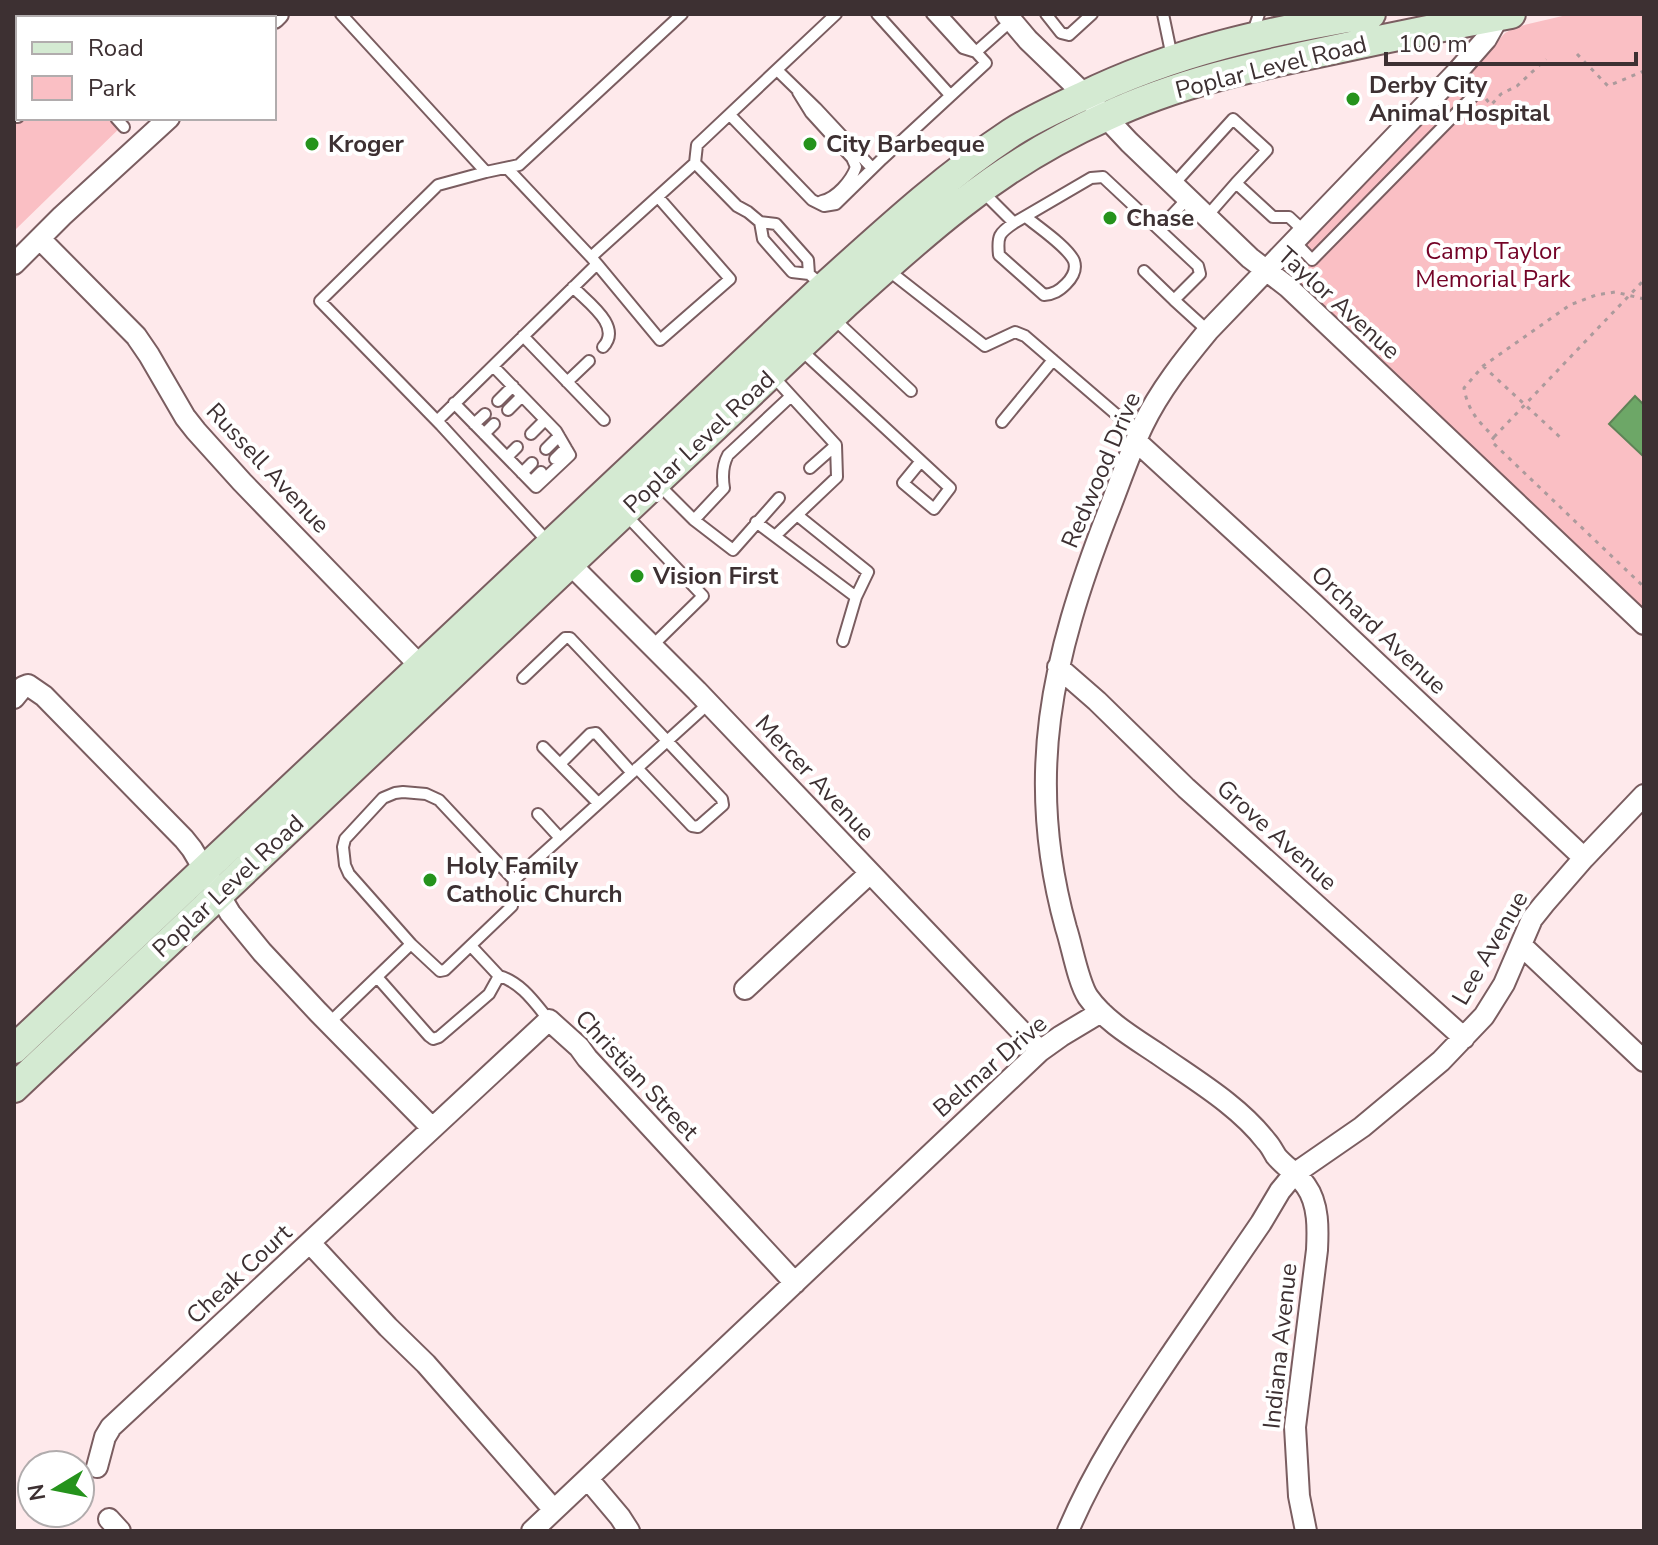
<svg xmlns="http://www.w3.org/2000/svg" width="1658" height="1545" font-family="'Nunito Sans',sans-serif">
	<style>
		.green { fill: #fabfc4 }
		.water { fill: #6da767; stroke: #5f8357; stroke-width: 2 }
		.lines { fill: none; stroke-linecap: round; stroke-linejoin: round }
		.service-casing { stroke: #7a5d60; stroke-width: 14 }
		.minor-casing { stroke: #7a5d60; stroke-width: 24 }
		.secondary-casing { stroke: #7a5d60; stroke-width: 32 }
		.path { stroke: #ac9a9c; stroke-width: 3; stroke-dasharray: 4 6; stroke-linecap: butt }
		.service { stroke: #fff; stroke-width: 10 }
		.minor { stroke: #fff; stroke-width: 20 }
		.secondary { stroke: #d4ead2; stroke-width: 28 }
		.poi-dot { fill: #25931c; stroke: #fff; stroke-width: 3 }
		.labels { text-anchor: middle; stroke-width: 8; stroke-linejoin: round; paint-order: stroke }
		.street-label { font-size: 24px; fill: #3d3032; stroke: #fff }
		.poi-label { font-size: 24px; font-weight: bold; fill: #3d3032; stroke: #fff; text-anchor: start }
		.park-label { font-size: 24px; fill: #740327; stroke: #fff }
	</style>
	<rect width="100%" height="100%" fill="#fee9eb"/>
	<!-- green -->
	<path class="green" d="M14 14H237L232 18H18V118H130L14 231Z
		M1571 14H1644V613L1295 283 1291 276 1293 259 1505 33 1516 27Z"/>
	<!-- water -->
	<path class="water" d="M1635 396 1644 405V457L1609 424Z"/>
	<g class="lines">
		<!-- service casing -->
		<g class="service-casing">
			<path id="service" d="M341 14 486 172 438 185 320 301 441 425 549 543
				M877 14 950 95
				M932 14 963 48 976 52
				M1046 14 1061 33 1069 35 1092 14
				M1163 14 1172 57
				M945 18 975 51
				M1253 32 1259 14
				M777 70 816 108 872 168
				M798 92 811 113 852 158 856 167C851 181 836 198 822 201
				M730 115 812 200 824 206 836 204 882 159 986 63 976 52 1012 20
				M14 117H18
				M116 118 124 127
				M695 163 697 145 836 14
				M507 168 591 257
				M486 172 519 165 682 14
				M1174 184 1233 119 1267 150 1236 183
				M983 192 1014 223 1091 178 1103 177 1198 266 1200 274 1174 300 1208 331
				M1208 215 1236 183 1273 217H1289L1304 231
				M760 222 776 224 808 260 809 274
				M1014 223C999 233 997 236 999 255L1044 295C1054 294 1059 291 1066 284 1072 278 1077 270 1074 261 1068 247 1038 227 1026 217
				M1159 229 1188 198
				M1294 241 1312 260 1479 90 1457 72
				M597 264 660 340 730 279 658 197
				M888 270 985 346 1015 332 1025 336 1139 434
				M1144 271 1174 300
				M573 287C587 302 623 326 603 347
				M833 318 911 391
				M523 336 604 420
				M800 349 950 488 934 509 903 483 921 461
				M771 374 836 445 810 468
				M567 382 589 361
				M498 401 513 386
				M454 403 536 487 570 455 556 431 493 366
				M508 410 522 396
				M437 421 597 264 591 257 695 163 737 206 748 212 760 222 763 239 792 272 809 274 823 286
				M1002 422 1053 360
				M474 424 485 414
				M484 434 494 424
				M531 434 545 420
				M836 445 837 477 797 515 868 572 856 597
				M546 449 559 436
				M507 457 517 447
				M555 459 566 448
				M522 473 532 463
				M531 482 541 472
				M658 484 694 520 733 550 779 498
				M626 515 703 596 652 646
				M694 520 724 488C722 476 722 466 728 455L791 396
				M756 522 856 597 843 641
				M775 536 797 515
				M523 678 565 638H570L722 799 723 805 698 827 692 826 637 768
				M543 747 598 803
				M560 764 590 734 596 733 632 773
				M538 814 560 838
				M514 880 709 703
				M499 976C521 982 535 1003 549 1020
				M377 977 429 1036 433 1039 439 1037 489 994 499 976 471 946
				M329 1023 411 944 440 971 445 970 512 906 514 880 439 800 426 794 403 792 395 793 383 798 345 839 343 847 345 865 349 874 411 944"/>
		</g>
		<!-- minor casing -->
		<g class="minor-casing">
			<path id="minor" d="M1006 14 1028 40 1085 95 1129 142 1250 258 1288 287 1644 624
				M274 18 278 14
				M40 239 136 336 149 355 185 417 196 431 242 482 429 675
				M14 264 62 216 169 118
				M1136 441 1314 604 1584 858
				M562 556 697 691 1040 1051
				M1058 667 1097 701 1186 788 1464 1038
				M14 698 23 687 28 685 44 696 184 839 192 849 230 913 262 952 318 1012 432 1128
				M1521 945 1644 1061
				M745 989 869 874
				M311 1244 388 1327 426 1364 554 1510
				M97 1467 105 1437 111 1427C258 1292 403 1155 549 1020L579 1047 587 1058 795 1283
				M588 1479 620 1517 629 1531
				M109 1519 120 1531
				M532 1531 1040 1051 1061 1036 1101 1012
				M1068 1531C1097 1463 1133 1411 1174 1350 1203 1308 1232 1266 1261 1223L1280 1191 1294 1174 1362 1127 1416 1082 1441 1061 1484 1016 1504 984 1532 919 1544 904 1584 858 1644 795
				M1306 1531 1299 1496 1295 1427 1317 1250C1318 1230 1319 1204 1306 1186 1298 1174 1285 1167 1276 1156 1273 1151 1270 1145 1266 1141 1238 1105 1195 1080 1158 1054 1134 1038 1105 1021 1088 997 1078 982 1072 946 1066 928 1024 777 1052 657 1107 515 1119 485 1129 454 1143 425 1160 390 1184 360 1208 331L1457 72 1486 39 1500 14"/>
		</g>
		<!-- secondary casing -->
		<g class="secondary-casing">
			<path id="secondary" d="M14 1049 824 287C884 233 943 178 1011 133 1033 119 1057 108 1081 97 1175 51 1269 31 1371 14
				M14 1088 844 305C882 271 919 237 959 206 1003 171 1054 140 1105 117 1177 83 1255 66 1332 50 1392 37 1451 25 1511 14"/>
		</g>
		<!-- path -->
		<path class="path" d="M1577 54 1608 86 1644 71
			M1486 99 1491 105 1501 94 1517 86 1546 59
			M1644 299 1615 292 1596 295 1570 305 1483 366 1464 388C1468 411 1478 421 1494 437L1491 441 1644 587
			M1483 366 1561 438
			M1494 437 1644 280"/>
		<!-- service -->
		<use href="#service" class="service"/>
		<!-- minor -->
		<use href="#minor" class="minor"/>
		<!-- secondary -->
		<use href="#secondary" class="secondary"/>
	</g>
	<!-- markers -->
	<g class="poi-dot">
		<circle cx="1353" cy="99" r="8"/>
		<circle cx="312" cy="144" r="8"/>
		<circle cx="810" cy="144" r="8"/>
		<circle cx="1110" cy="218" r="8"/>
		<circle cx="637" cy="576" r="8"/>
		<circle cx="430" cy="880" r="8"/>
	</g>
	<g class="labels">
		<!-- street labels -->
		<g class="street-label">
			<text transform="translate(1271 67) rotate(-14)" y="8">Poplar Level Road</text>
			<text transform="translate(1339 303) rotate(42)" y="8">Taylor Avenue</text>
			<text transform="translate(699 442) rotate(-43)" y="8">Poplar Level Road</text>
			<text transform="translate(268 468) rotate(47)" y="8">Russell Avenue</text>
			<text transform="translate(1101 470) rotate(-67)" y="8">Redwood Drive</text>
			<text transform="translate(1379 630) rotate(43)" y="8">Orchard Avenue</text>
			<text transform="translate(815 778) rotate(47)" y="8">Mercer Avenue</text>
			<text transform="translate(1277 835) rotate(42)" y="8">Grove Avenue</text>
			<text transform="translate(228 886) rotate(-43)" y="8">Poplar Level Road</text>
			<text transform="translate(1490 948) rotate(-60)" y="8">Lee Avenue</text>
			<text transform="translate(990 1066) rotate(-41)" y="8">Belmar Drive</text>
			<text transform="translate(637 1075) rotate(47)" y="8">Christian Street</text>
			<text transform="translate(239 1274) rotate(-43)" y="8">Cheak Court</text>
			<text transform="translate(1280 1346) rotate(-84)" y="8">Indiana Avenue</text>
		</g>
		<!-- poi labels -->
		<g class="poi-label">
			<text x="1369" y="93">Derby City<tspan x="1369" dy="28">Animal Hospital</tspan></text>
			<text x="328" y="152">Kroger</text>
			<text x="826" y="152">City Barbeque</text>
			<text x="1126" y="226">Chase</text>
			<text x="653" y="584">Vision First</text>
			<text x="446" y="874">Holy Family<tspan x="446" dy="28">Catholic Church</tspan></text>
		</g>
		<!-- park labels -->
		<g class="park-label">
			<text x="1493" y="259">Camp Taylor<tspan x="1493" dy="28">Memorial Park</tspan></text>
		</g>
	</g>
	<!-- border -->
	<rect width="1658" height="1545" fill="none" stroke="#3d3032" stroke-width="32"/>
	<!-- legend -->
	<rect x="16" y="16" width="260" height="104" fill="#ffffff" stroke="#b1acad" stroke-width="2"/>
	<rect x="32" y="42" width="40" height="12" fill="#d4ead2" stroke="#b1acad" stroke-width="2"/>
	<text x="88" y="56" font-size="24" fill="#3d3032">Road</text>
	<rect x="32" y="76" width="40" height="24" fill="#fabfc4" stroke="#b1acad" stroke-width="2"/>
	<text x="88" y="96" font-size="24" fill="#3d3032">Park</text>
	<!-- north arrow -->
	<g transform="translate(56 1489) rotate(260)"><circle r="38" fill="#ffffff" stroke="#b1acad" stroke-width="2"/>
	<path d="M0-6L14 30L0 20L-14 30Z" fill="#25931c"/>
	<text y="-12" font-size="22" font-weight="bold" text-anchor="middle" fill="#3d3032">N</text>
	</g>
	<!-- scale -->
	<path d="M1386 52v12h250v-12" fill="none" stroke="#3d3032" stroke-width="4"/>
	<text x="1398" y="52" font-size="24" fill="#3d3032" stroke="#ffffff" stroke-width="6" paint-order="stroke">100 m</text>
</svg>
